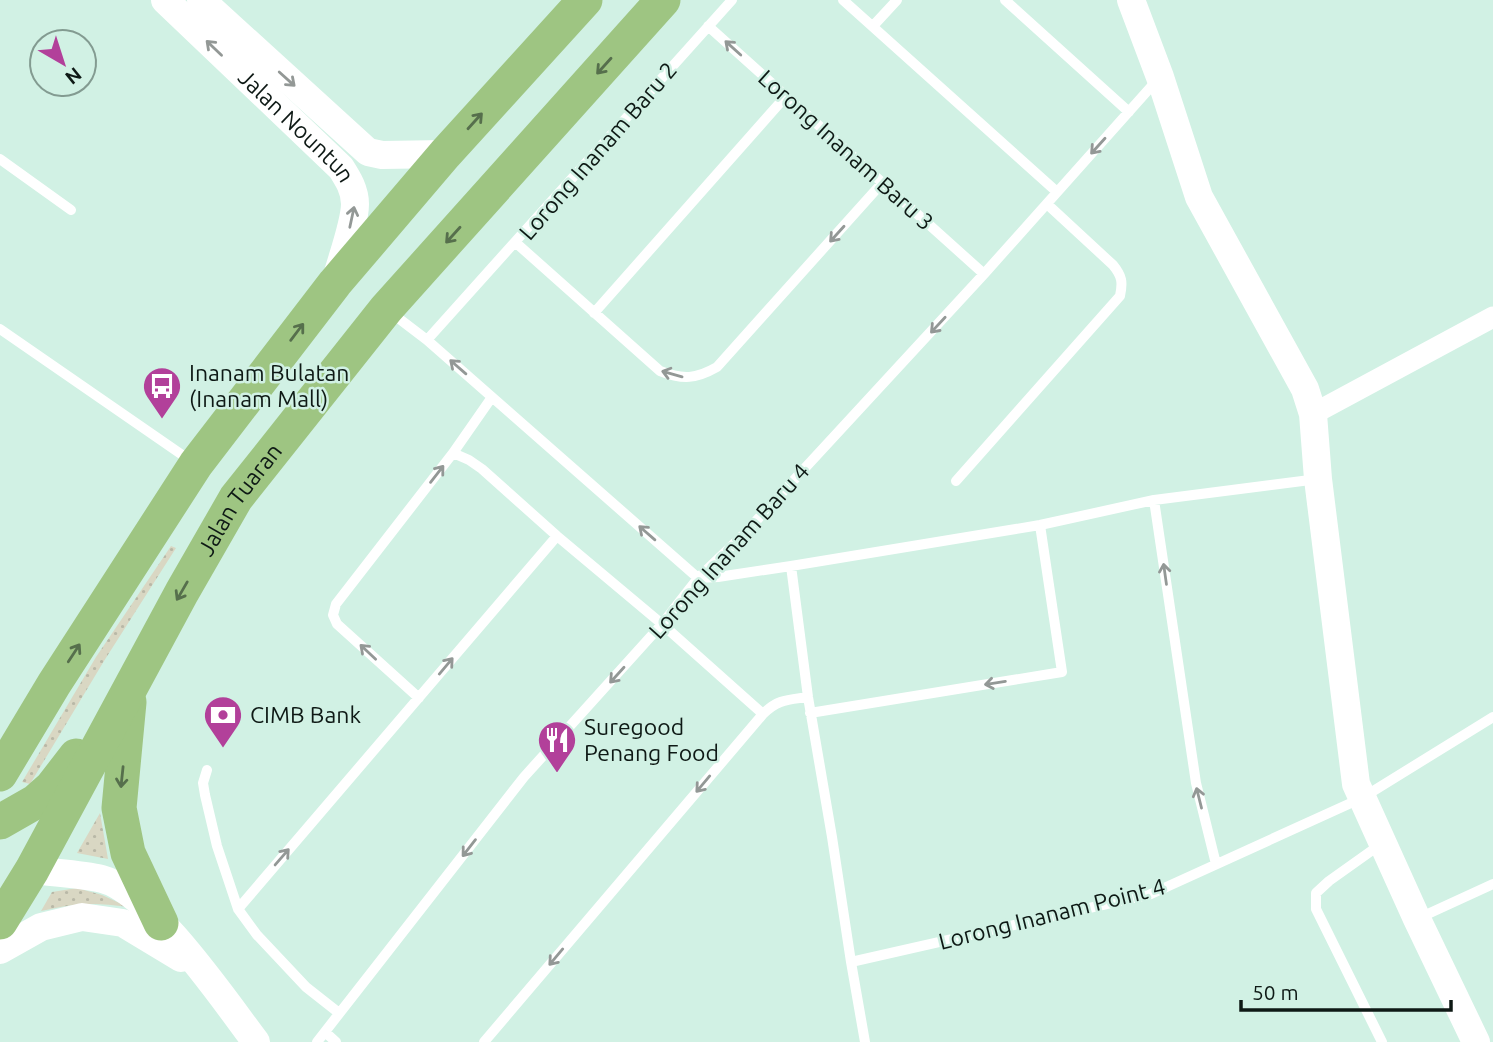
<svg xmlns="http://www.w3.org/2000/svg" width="1493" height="1042" font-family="Ubuntu,sans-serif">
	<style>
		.grass { fill: url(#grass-dots) }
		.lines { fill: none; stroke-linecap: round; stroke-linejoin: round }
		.service { stroke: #fff; stroke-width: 10 }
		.minor { stroke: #fff; stroke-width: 21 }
		.tertiary { stroke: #fff; stroke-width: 28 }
		.primary { stroke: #9ec582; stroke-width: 35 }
		.oneway { stroke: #939896 }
		.oneway2 { stroke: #566f4c }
		.labels { text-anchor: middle; stroke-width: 5; stroke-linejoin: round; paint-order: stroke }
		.street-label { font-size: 23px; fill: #0e1915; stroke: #d1f1e4 }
		.poi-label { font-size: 23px; fill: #0e1915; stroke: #d1f1e4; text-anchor: start }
	</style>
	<defs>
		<pattern id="grass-dots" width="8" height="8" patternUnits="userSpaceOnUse" patternTransform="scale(1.75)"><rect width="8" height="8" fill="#d9d7c3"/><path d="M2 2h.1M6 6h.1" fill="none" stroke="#b9b8a7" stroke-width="1.8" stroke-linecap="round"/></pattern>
	</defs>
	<rect width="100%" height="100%" fill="#d1f1e4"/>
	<!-- grass -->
	<path class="grass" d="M171 546 176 548 104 661 30 784 22 782 96 657Z
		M100 813 108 859 77 853Z
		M77 888 102 895 128 907C93 902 76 903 41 911L52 892Z"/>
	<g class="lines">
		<!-- service -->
		<path class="service" d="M843 0 1057 192
			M1005 0 1129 112
			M708 26 984 274
			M873 26 897 0
			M0 159 71 210
			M515 242 660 371C683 380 696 379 717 367L882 183
			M389 311 427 340 698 578 718 577 791 566 1040 525 1154 500 1318 479
			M594 313 786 96
			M0 329 191 461
			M427 340 732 0
			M453 453 469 460 482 469 557 536 662 624 763 714
			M956 481 1120 296C1123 282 1122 276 1113 265L1047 204
			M1154 500 1196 783 1216 864
			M791 566 808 697 832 837 851 962 865 1042
			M419 698 337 624 333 615 336 604 453 453 492 397
			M810 713 1062 672 1040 525
			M207 770 203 783 205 795 217 846 238 909 257 935 306 987 339 1013
			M1381 844 1329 881 1316 893V909L1382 1042
			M238 909 557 536
			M1419 918 1493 884
			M851 962 1151 894 1362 798 1493 717
			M325 1032 336 1042
			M317 1042 524 777 662 624 698 578 744 534 984 274 1158 79
			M484 1042 763 714C778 699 788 700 808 697"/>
		<!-- minor -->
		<path class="minor" d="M1313 414 1493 317"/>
		<!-- tertiary -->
		<g class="tertiary">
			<path id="s1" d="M165 0 341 168C348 179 355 190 355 204 355 223 341 260 336 280"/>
			<path d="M201 0 368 152 382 155 445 154"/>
			<path d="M1131 0 1160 77 1199 197 1305 389 1313 414 1318 479 1356 784 1417 919 1476 1042"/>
			<path d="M32 870C54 873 81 874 102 879 150 891 225 1001 256 1042"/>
			<path d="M0 950 41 927 82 917 123 923 181 958"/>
		</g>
		<!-- primary -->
		<g class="primary">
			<path d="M129 702 119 808 128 853 161 923"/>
			<path d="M0 774 54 684 196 464 335 283 445 154 585 0"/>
			<path d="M0 822 35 802 52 787 76 756"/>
			<path id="s2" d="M0 922 32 870 182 592 236 498 386 309 663 0"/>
		</g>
	</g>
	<!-- one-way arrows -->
	<defs><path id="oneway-shaft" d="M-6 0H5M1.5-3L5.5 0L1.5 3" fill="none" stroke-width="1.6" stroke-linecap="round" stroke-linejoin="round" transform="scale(1.75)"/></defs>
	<g class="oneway">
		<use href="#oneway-shaft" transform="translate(214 48) rotate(-136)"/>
		<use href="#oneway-shaft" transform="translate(733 48) rotate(-138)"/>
		<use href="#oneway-shaft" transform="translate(287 79) rotate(42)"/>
		<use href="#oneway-shaft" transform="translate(1098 146) rotate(132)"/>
		<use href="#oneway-shaft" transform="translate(352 217) rotate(-78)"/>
		<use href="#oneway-shaft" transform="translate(837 234) rotate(132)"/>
		<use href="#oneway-shaft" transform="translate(938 325) rotate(133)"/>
		<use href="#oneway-shaft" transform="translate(458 367) rotate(-139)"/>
		<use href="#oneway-shaft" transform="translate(672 374) rotate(-164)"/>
		<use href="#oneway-shaft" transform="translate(437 474) rotate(-52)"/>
		<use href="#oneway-shaft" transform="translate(647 533) rotate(-139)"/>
		<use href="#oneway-shaft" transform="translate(1165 574) rotate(-98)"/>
		<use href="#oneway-shaft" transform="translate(368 652) rotate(-137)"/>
		<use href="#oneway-shaft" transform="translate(446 666) rotate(-50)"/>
		<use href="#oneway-shaft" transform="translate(617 675) rotate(132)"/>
		<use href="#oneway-shaft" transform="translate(995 683) rotate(171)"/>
		<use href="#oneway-shaft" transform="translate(703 784) rotate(130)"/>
		<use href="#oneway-shaft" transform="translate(1199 798) rotate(-104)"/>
		<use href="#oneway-shaft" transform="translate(469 848) rotate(128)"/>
		<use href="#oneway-shaft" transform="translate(282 857) rotate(-49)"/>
		<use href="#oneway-shaft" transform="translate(556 957) rotate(130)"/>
	</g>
	<g class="oneway2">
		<use href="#oneway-shaft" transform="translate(604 66) rotate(132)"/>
		<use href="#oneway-shaft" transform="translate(475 121) rotate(-48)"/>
		<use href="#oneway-shaft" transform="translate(453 235) rotate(132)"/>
		<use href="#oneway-shaft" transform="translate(297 332) rotate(-53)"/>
		<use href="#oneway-shaft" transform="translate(182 591) rotate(120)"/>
		<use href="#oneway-shaft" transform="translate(74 653) rotate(-57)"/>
		<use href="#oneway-shaft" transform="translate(122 777) rotate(96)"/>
	</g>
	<!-- icons -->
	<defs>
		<g id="bus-pin" transform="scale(2.0125)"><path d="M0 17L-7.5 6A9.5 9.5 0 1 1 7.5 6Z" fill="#b2409a" stroke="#d1f1e4"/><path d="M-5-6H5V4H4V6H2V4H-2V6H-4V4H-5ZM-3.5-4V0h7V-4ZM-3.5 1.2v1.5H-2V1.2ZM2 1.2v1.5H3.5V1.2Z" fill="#fff"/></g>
		<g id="bank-pin" transform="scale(2.0125)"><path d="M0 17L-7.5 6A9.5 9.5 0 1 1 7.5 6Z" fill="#b2409a" stroke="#d1f1e4"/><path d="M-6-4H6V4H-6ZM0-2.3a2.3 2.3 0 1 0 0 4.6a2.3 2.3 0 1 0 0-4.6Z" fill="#fff"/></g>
		<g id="restaurant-pin" transform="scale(2.0125)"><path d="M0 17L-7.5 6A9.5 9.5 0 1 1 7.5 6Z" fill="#b2409a" stroke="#d1f1e4"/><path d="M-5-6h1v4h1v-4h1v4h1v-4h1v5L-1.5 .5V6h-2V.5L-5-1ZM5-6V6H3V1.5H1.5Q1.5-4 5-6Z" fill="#fff"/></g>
	</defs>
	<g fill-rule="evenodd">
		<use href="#bus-pin" x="162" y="386"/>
		<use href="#bank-pin" x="223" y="715"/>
		<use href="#restaurant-pin" x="557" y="740"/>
	</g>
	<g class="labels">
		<!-- street labels -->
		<g class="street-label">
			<text dy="8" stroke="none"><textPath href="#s1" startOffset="182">Jalan Nountun</textPath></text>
			<text transform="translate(846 150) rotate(42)" y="8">Lorong Inanam Baru 3</text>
			<text transform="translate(598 151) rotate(-49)" y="8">Lorong Inanam Baru 2</text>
			<text dy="8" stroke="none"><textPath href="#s2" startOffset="486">Jalan Tuaran</textPath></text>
			<text transform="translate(729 551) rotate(-48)" y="8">Lorong Inanam Baru 4</text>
			<text transform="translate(1052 914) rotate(-14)" y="8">Lorong Inanam Point 4</text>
		</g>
		<!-- poi labels -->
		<g class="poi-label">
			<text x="189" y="381">Inanam Bulatan<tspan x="189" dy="26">(Inanam Mall)</tspan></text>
			<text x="250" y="723">CIMB Bank</text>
			<text x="584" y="735">Suregood<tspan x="584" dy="26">Penang Food</tspan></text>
		</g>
	</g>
	<!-- north arrow -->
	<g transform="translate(63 63) rotate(141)"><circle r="33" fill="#d1f1e4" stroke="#839b91" stroke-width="2"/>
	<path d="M0-5L12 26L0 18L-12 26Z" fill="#b2409a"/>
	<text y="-10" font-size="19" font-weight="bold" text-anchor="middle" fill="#0e1915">N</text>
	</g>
	<!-- scale -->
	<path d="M1241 1000v10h210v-10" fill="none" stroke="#0e1915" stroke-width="3.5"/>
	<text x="1252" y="1000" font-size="21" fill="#0e1915" stroke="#d1f1e4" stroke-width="5" paint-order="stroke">50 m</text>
</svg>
